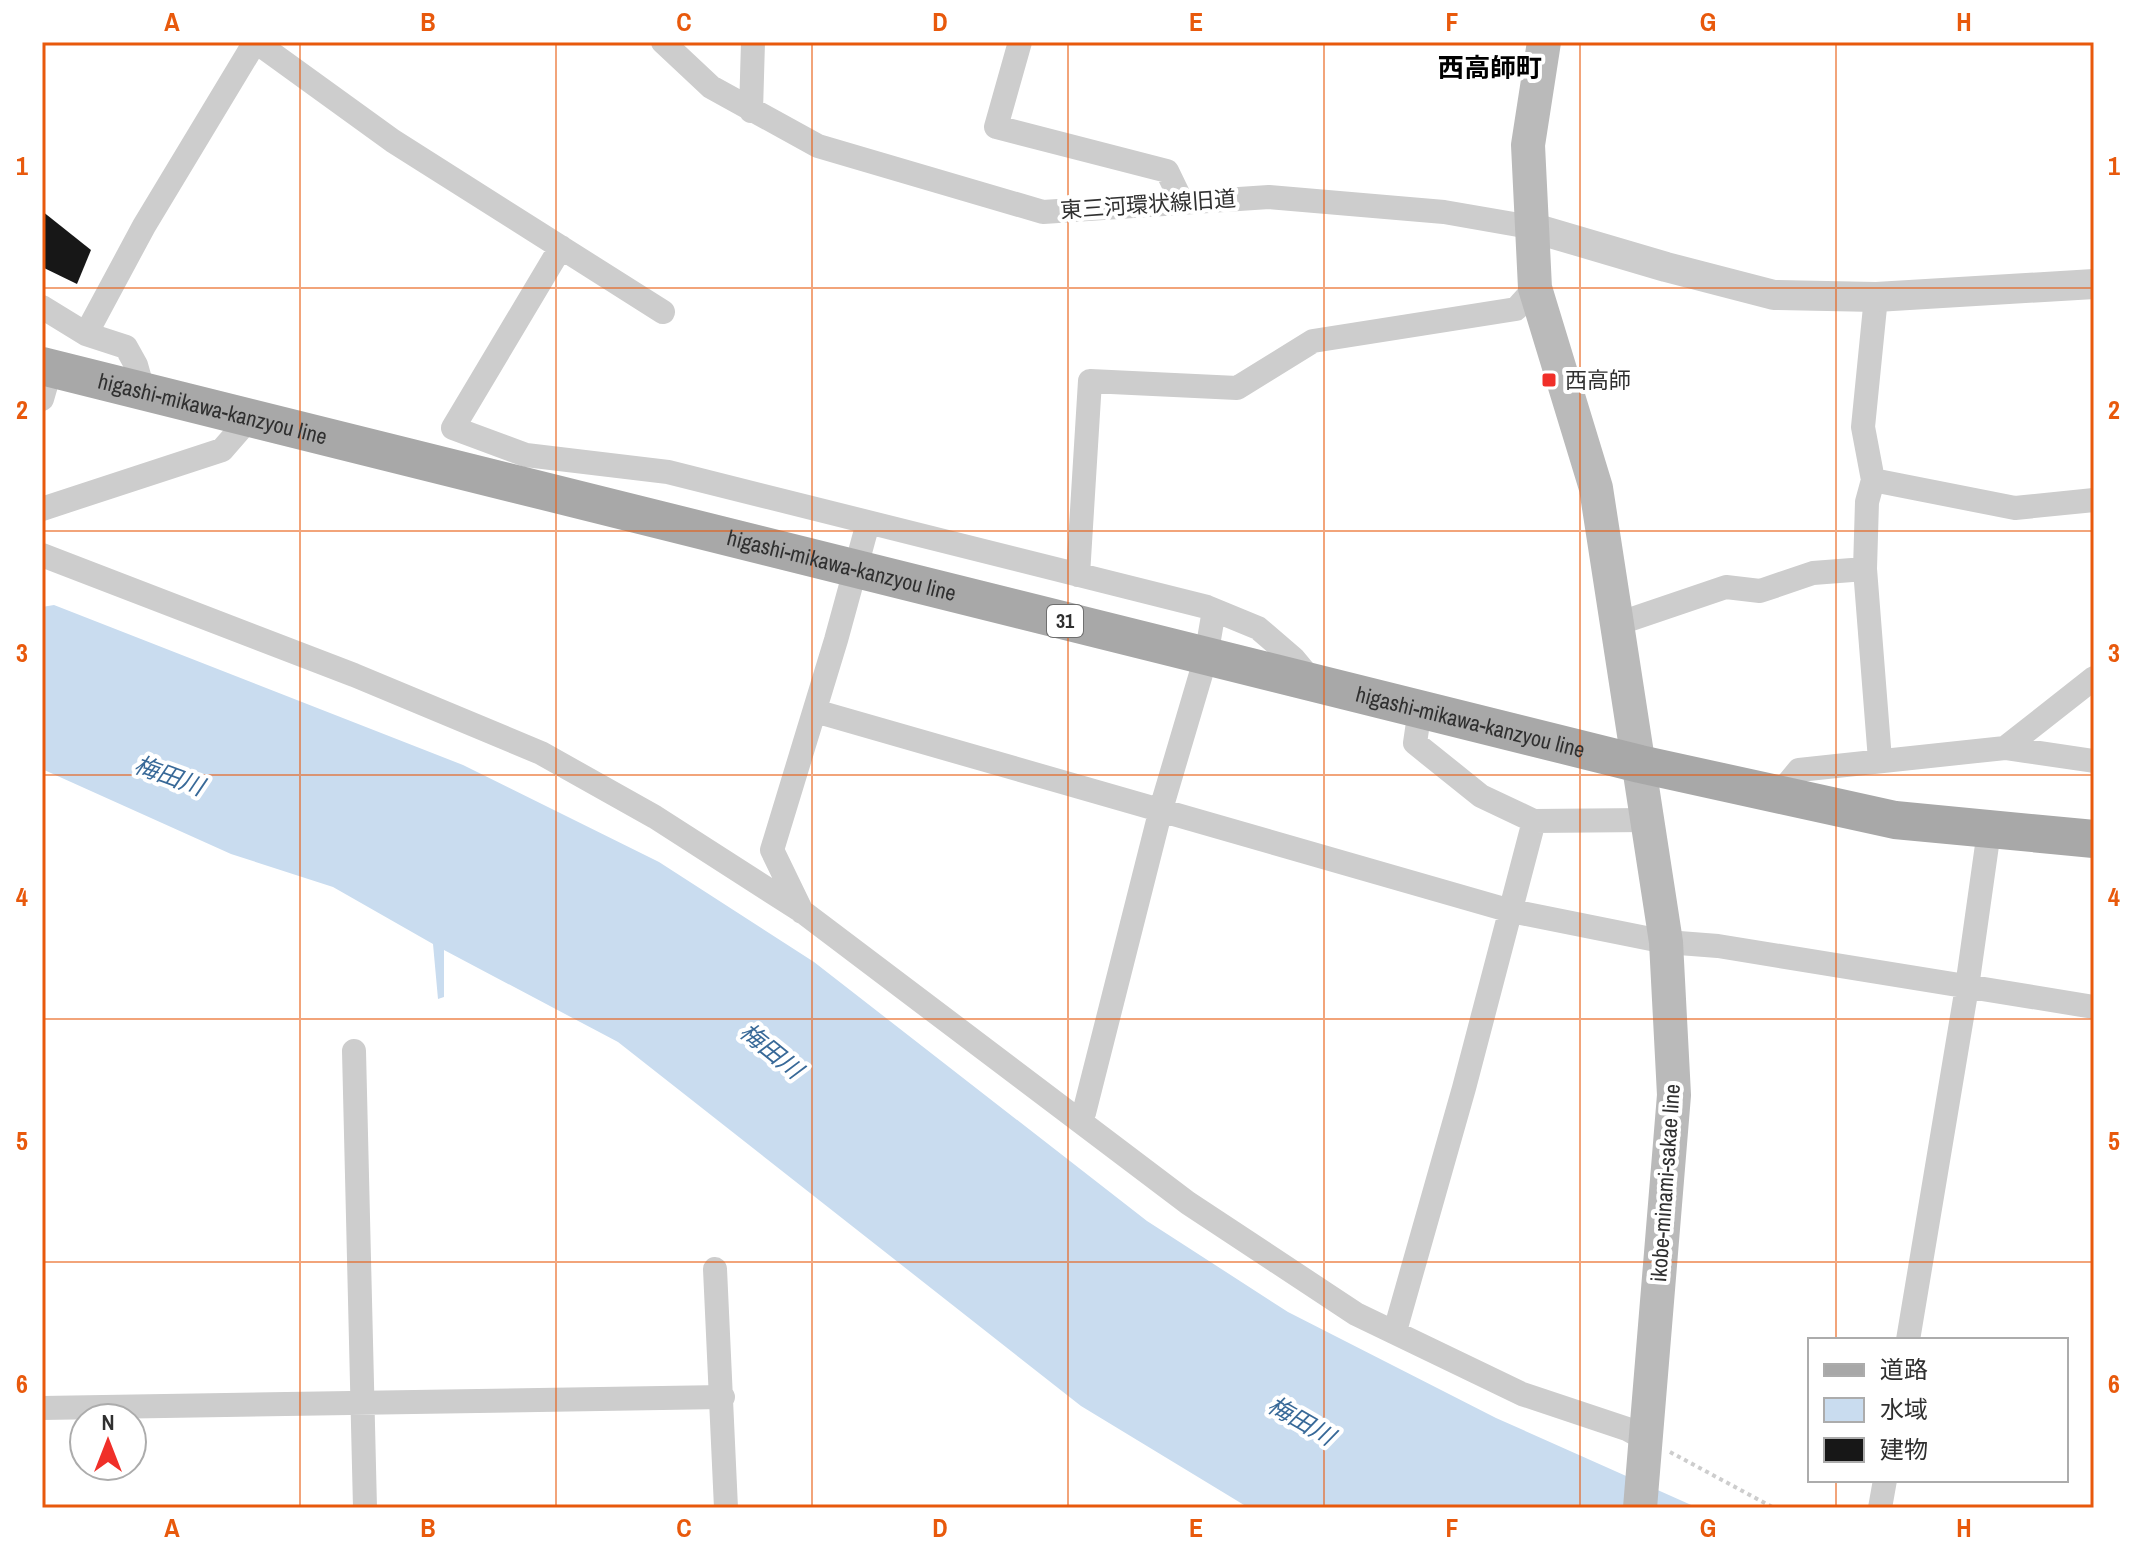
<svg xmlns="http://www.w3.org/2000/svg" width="2136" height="1550" font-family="'Archivo Narrow','Noto Sans JP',sans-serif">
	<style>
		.water { fill: #c9dcef }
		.building { fill: #171717 }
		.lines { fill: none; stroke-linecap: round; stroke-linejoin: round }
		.path { stroke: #cdcdcd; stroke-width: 4; stroke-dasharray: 4 4; stroke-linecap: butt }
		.minor { stroke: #cdcdcd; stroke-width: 24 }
		.tertiary { stroke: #cdcdcd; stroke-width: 30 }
		.secondary { stroke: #bababa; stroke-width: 34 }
		.primary { stroke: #a8a8a8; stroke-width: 38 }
		.grid { fill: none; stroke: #e8590c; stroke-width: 2; stroke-opacity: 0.55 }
		.poi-dot { fill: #f02f29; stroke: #fff; stroke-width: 3 }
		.labels { text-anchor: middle; stroke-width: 8; stroke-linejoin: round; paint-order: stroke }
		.shield { fill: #fff; stroke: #6e6e6e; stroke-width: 2 }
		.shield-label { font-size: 20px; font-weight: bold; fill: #303030 }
		.street-label { font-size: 22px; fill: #303030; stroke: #fff }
		.poi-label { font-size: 22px; fill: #303030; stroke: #fff; text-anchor: start }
		.water-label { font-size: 24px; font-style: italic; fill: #386998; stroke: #fff }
		.quarter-label { font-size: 26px; font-weight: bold; fill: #000; stroke: #fff }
		.neatline { fill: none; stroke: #e8590c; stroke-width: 3 }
		.grid-label { font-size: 26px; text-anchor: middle; font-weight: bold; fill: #e8590c }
	</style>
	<rect width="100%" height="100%" fill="#fff"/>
	<!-- water -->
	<path class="water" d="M54 605 463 765 659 862 814 962 1147 1221 1288 1312 1496 1418 1698 1508H1249L1081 1406 618 1042 444 950V997L438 999 433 944 333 887 231 854 42 769V607Z"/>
	<!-- building -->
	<path class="building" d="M42 211 91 250 77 284 42 267Z"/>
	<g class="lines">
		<!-- path -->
		<path class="path" d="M1670 1452 1774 1508"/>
		<!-- minor -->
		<path class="minor" d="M256 42 393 141 663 312
			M663 42 711 87 818 146 1043 212 1269 197 1444 212 1530 227
			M1020 42 996 127 1167 171 1181 200
			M751 111 753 42
			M561 247 453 428 526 455 668 472 1207 607 1258 628 1293 658 1313 682
			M1876 297 1863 427 1873 480 1867 502 1865 569 1880 760
			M42 307 86 334 126 347 136 365 143 390
			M86 334 144 226 255 42
			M42 399 51 368
			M1873 480 2015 508 2094 500
			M42 509 222 450 250 418
			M42 555 354 675 541 753 655 817 803 912 1188 1203 1356 1314 1522 1394 1627 1429 1645 1439
			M1078 575 1090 381 1237 388 1313 341 1516 309 1535 288
			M1617 624 1726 587 1760 591 1813 573 1865 569
			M1420 709 1415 743 1481 796 1534 821 1646 820
			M815 711 1511 911 1666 942 1718 946 2094 1007
			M2005 748 2094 678
			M1779 794 1799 770 2005 748 2094 761
			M802 912 772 850 836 640 868 523
			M354 1051 365 1508
			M1077 1118 1084 1113 1161 809 1206 657 1214 610
			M715 1269 726 1508
			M1395 1331 1464 1088 1534 821
			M1908 1340 1967 987 1989 831
			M42 1408 723 1397
			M1880 1508 1885 1480"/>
		<!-- tertiary -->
		<path class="tertiary" d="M1530 227 1666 267 1774 295 1876 297 2094 284"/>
		<!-- secondary -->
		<path class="secondary" d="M1544 42 1528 145 1535 288 1596 488 1666 942 1674 1095 1640 1508"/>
		<!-- primary -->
		<path class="primary" id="s1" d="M42 366 1640 764 1895 820 2094 839"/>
	</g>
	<!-- grid -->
	<path class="grid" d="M300 42V1508M556 42V1508M812 42V1508M1068 42V1508M1324 42V1508M1580 42V1508M1836 42V1340M42 288H2094M42 531H2094M42 775H2094M42 1019H2094M42 1262H2094M1836 1480V1508"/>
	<!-- markers -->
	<rect class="poi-dot" x="1541" y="372" width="16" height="16" rx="4"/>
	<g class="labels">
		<!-- shield labels -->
		<rect class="shield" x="1047" y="605" width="36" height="32" rx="6"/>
		<g class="shield-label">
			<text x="1065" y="628">31</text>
		</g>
		<!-- street labels -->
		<g class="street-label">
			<text transform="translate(1148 204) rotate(-4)" y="8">東三河環状線旧道</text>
			<text dy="8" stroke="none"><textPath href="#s1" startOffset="176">higashi-mikawa-kanzyou line</textPath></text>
			<text dy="8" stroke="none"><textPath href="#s1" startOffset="824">higashi-mikawa-kanzyou line</textPath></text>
			<text dy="8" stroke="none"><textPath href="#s1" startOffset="1472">higashi-mikawa-kanzyou line</textPath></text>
			<text transform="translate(1665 1183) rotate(-86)" y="8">ikobe-minami-sakae line</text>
		</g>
		<!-- poi labels -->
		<g class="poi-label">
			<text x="1565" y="388">西高師</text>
		</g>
		<!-- water labels -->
		<g class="water-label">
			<text transform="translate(169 776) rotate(20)" y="8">梅田川</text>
			<text transform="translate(771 1051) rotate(39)" y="8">梅田川</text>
			<text transform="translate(1301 1421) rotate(30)" y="8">梅田川</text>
		</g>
		<!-- quarter labels -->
		<g class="quarter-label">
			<text x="1490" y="77">西高師町</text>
		</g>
	</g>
	<!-- border -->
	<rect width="2136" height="1550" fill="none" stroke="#ffffff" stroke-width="88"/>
	<!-- legend -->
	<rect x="1808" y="1338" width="260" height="144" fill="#ffffff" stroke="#acacac" stroke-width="2"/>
	<rect x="1824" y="1364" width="40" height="12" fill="#a8a8a8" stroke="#acacac" stroke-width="2"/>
	<text x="1880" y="1378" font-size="24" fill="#303030">道路</text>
	<rect x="1824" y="1398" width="40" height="24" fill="#c9dcef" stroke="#acacac" stroke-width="2"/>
	<text x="1880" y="1418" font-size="24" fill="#303030">水域</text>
	<rect x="1824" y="1438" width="40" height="24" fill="#171717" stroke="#acacac" stroke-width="2"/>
	<text x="1880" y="1458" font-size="24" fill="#303030">建物</text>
	<!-- north arrow -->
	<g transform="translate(108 1442)"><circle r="38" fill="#ffffff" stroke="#acacac" stroke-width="2"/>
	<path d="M0-6L14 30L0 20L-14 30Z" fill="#f02f29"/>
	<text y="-12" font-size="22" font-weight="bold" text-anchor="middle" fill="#303030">N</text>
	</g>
	<rect x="44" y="44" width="2048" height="1462" class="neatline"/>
	<g class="grid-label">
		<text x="172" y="31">A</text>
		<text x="428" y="31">B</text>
		<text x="684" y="31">C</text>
		<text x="940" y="31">D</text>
		<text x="1196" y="31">E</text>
		<text x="1452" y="31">F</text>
		<text x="1708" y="31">G</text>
		<text x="1964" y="31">H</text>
		<text x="22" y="175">1</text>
		<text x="2114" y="175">1</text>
		<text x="22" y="419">2</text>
		<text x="2114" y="419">2</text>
		<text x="22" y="662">3</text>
		<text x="2114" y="662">3</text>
		<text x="22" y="906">4</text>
		<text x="2114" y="906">4</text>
		<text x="22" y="1150">5</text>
		<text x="2114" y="1150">5</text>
		<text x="22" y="1393">6</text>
		<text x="2114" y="1393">6</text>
		<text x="172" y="1537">A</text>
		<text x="428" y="1537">B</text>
		<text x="684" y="1537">C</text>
		<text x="940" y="1537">D</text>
		<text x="1196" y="1537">E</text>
		<text x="1452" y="1537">F</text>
		<text x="1708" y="1537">G</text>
		<text x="1964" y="1537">H</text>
	</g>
</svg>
